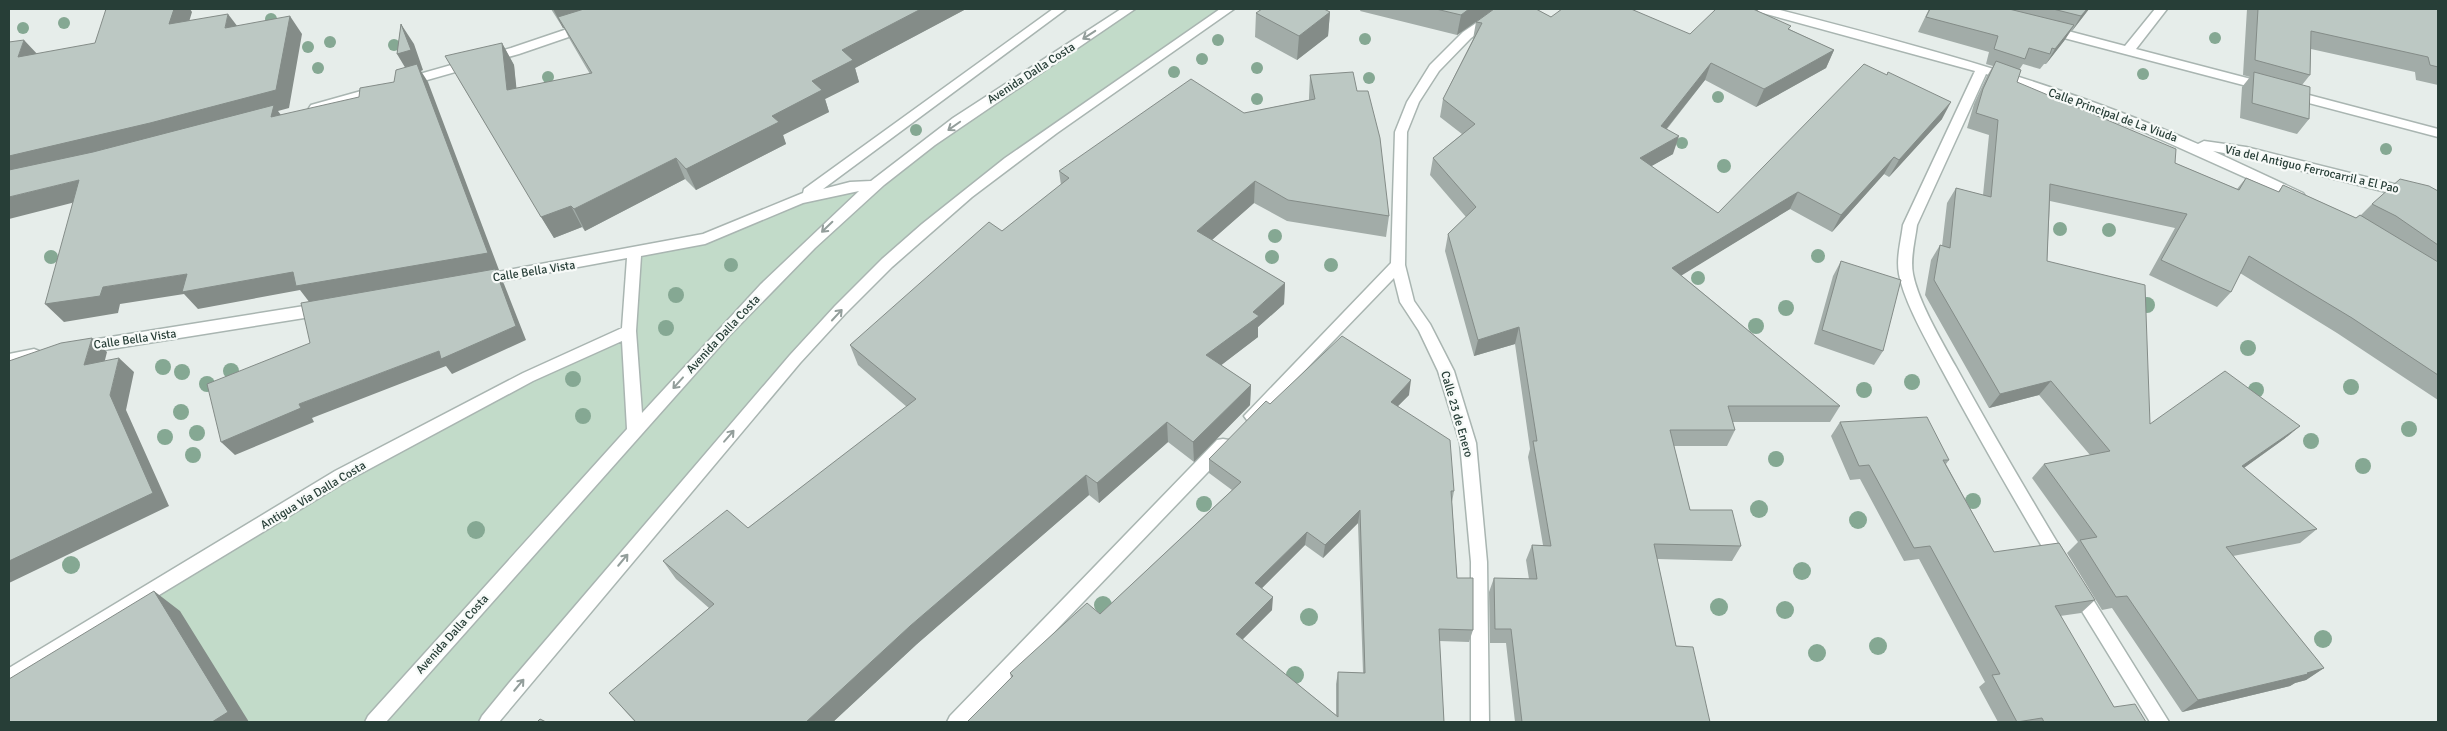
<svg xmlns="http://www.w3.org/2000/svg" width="2447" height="731" font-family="Signika,sans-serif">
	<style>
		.green { fill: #c2dbc9 }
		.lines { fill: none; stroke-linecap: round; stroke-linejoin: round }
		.minor-casing { stroke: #a9b5b1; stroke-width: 3 }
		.minor { fill: #fff; fill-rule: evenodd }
		.tree { fill: #85a893 }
		.wall { fill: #a2aca8; fill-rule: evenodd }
		.shaded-wall { fill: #848c88 }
		.building { fill: #bcc8c3; stroke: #848c88; fill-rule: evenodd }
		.oneway { stroke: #939e9b }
		.labels { text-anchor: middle; stroke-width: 4.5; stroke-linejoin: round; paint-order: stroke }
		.street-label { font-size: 12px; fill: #273e37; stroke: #f7faf8 }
	</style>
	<rect width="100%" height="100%" fill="#e6edea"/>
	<!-- green -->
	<path class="green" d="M1129 9H1228L1073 115 886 264 564 629 488 722H9V678L341 476 629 331 634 254 705 239 800 199 875 186 991 99Z"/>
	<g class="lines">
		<!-- minor casing -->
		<g class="minor-casing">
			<path id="minor" d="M1053 9H1066L823 189 850 182 871 181 953 118 1121 9H1135L935 145 884 185 815 248 729 336 386 722H365L368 716 627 429 622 341 533 381 347 481 9 686V668L335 471 523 373 622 328 627 258 481 285 476 284 474 280 476 276 703 234 803 193 804 189ZM859 191 761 284 642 413 636 331 641 256 705 244 803 203Z
				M1220 9H1234L1057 133 972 197 892 267 845 314 800 363 499 722H479L482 716 509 683 790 355 835 306 882 259 922 224 1005 158Z
				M1497 9H1511L1471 38 1439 71 1419 102 1407 132 1405 265 1414 301 1430 324 1454 371 1476 443 1487 562 1489 722H1471V562L1460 443 1438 371 1419 331 1400 302 1394 278 1257 420 1252 422 1247 420 1244 416 1391 263 1395 132 1407 102 1430 65 1463 32Z
				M1757 9H1776C1920 46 2062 84 2198 144L2204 141 2246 147 2438 195V205L2246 157 2213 151 2303 193 2305 196 2298 201 2142 131 2064 101 1986 74 1917 225C1915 241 1910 258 1913 274 1918 301 1942 342 1956 367 1991 431 2028 494 2066 557L2068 562 2066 567 2060 569 2054 567C2015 501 1977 435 1941 368 1928 343 1904 302 1899 274 1896 258 1901 241 1903 225L1975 71 1759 12Z
				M2155 9H2167L2136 49 2270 84 2272 87 2270 90 2266 91 2045 33 2043 30 2049 26 2125 46Z
				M585 23 591 27 589 30 519 54 406 86 400 82 402 79 511 48Z
				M379 86 383 87 385 90 383 93 315 112 309 108 311 105Z
				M2290 90 2438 129V137L2286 97 2284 94Z
				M323 303 328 305 330 309 328 313 323 315 79 354 74 352 72 348 74 344 79 342Z
				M34 349 39 351 41 355 39 359 9 366V354Z
				M1223 439 1229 440 1231 445 1229 450 968 722H947L950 716 1217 440Z
				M2078 582 2084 585 2169 722H2150L2072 595 2070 590 2072 585Z"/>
		</g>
		<!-- minor -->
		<use href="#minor" class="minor"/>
	</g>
	<!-- trees -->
	<g class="tree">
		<circle cx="271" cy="19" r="6"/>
		<circle cx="64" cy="23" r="6"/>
		<circle cx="23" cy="28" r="6"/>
		<circle cx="2215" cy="38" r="6"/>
		<circle cx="1365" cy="39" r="6"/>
		<circle cx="1218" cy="40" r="6"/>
		<circle cx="330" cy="42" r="6"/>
		<circle cx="394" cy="45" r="6"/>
		<circle cx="308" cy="47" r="6"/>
		<circle cx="1202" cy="59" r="6"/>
		<circle cx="318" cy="68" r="6"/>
		<circle cx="1257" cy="68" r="6"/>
		<circle cx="1174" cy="72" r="6"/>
		<circle cx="2143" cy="74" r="6"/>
		<circle cx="548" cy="77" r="6"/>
		<circle cx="1369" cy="78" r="6"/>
		<circle cx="1718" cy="97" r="6"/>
		<circle cx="1257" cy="99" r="6"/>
		<circle cx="916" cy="130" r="6"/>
		<circle cx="1682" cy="143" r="6"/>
		<circle cx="2386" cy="149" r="6"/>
		<circle cx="1724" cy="166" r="7"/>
		<circle cx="2060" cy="229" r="7"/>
		<circle cx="2109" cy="230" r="7"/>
		<circle cx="1275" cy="236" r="7"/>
		<circle cx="1818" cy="256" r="7"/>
		<circle cx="51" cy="257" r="7"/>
		<circle cx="1272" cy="257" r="7"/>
		<circle cx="731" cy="265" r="7"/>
		<circle cx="1331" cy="265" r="7"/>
		<circle cx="1698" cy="278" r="7"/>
		<circle cx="676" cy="295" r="8"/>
		<circle cx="2147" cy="305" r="8"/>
		<circle cx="1786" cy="308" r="8"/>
		<circle cx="1756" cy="326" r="8"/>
		<circle cx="666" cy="328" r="8"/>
		<circle cx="2248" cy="348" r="8"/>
		<circle cx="163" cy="367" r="8"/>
		<circle cx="231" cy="371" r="8"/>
		<circle cx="182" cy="372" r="8"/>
		<circle cx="573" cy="379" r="8"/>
		<circle cx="1912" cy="382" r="8"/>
		<circle cx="207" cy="384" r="8"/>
		<circle cx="2351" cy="387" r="8"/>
		<circle cx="1864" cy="390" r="8"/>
		<circle cx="2256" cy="390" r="8"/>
		<circle cx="181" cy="412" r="8"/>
		<circle cx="583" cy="416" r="8"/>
		<circle cx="2409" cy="429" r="8"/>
		<circle cx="197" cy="433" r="8"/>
		<circle cx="165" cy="437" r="8"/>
		<circle cx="2311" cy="441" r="8"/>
		<circle cx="193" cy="455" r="8"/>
		<circle cx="1776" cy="459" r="8"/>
		<circle cx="2363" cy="466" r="8"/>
		<circle cx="1973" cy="501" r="8"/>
		<circle cx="1204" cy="504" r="8"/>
		<circle cx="1759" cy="509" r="9"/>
		<circle cx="1858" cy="520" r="9"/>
		<circle cx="476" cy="530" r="9"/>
		<circle cx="71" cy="565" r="9"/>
		<circle cx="1802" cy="571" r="9"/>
		<circle cx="1103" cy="605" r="9"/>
		<circle cx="1719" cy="607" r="9"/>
		<circle cx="1785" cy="610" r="9"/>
		<circle cx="1309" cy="617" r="9"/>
		<circle cx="2323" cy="639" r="9"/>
		<circle cx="1878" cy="646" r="9"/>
		<circle cx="1817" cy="653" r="9"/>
		<circle cx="1295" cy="675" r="9"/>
	</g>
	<!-- wall -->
	<path class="wall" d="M551 9H966L855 68 859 82 825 99 829 112 783 135 786 144 696 190 685 179 585 231 582 227 554 238 458 78 502 43 514 65 516 88 590 74 569 38 564 28H563Z
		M1361 9H1536L1551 17 1690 34 1791 26 1789 29 1834 50 1826 68 1756 107 1705 80 1667 129 1673 154 1651 166 1718 213 1887 75 1888 72 1942 119 1889 177 1884 174 1832 232 1790 209 1681 275 1840 406 1830 422H1733L1735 430 1727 446H1674L1690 510 1741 546 1732 561 1657 559 1676 646 1710 722H1515L1506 643H1490L1489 592 1494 578 1529 579 1526 560 1532 545H1543L1528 457 1530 449 1515 344 1474 356 1445 251 1448 234 1466 217 1430 175 1433 158 1462 134 1440 117 1443 99 1473 39 1476 22 1457 35 1360 11Z
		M1929 9H2089L2072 31H2071L2064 41 2046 64H2044L2040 69 2023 64 2019 70 2017 82 2175 163 2237 189 2246 178 2278 192 2283 185 2356 218 2361 215 2372 204 2438 191V400L2337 333 2240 273 2231 292 2217 307 2149 275 2175 228 2050 201 2047 261 2150 424 2300 426 2284 439 2244 468 2317 529 2300 543 2233 556 2324 668 2306 680 2295 683 2290 686 2182 712 2112 608 2102 610 2067 553 2078 542 2032 478 2044 464 2090 455 2039 395 1989 408 1925 295 1931 260 1940 245 1942 246 1947 203 1956 188 1983 195 1989 135 1967 128 1974 104 1987 76 1993 66 1986 64 1989 52 1918 32Z
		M2247 9H2438V85L2416 80 2415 72 2311 49 2310 75 2302 85 2309 119 2297 134 2240 118 2242 87 2250 77 2243 75Z
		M1330 12 1328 36 1297 60 1255 37 1256 13Z
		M1310 75 1357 91 1389 216 1386 237 1287 221 1254 203 1212 240 1285 283 1284 304 1258 327V337L1221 365 1251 385 1250 405 1194 462 1168 442 1099 503 1089 495 917 644 833 722H635L609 693 709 608 676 579 663 561 748 528 907 407 858 365 850 345 1002 231 1061 185 1059 171 1244 113 1309 100V97Z
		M1841 261 1883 351 1874 365 1814 344 1833 276Z
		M1409 395 1398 406 1454 491 1452 502 1457 578 1473 630 1469 642 1439 641 1444 722H967L1011 678 1010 673 1100 614 1232 490 1209 473V459L1270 404ZM1358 523 1363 673 1338 672 1336 684V715L1242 640 1272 610 1262 588 1305 545 1323 558Z
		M1840 422 1949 460 1946 464 1994 552 2095 600 2081 613 2060 616 2114 707 2146 722H1998L1979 687 1985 682 1919 559 1904 561 1860 479 1850 480 1831 436Z"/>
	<!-- shaded-wall -->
	<path class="shaded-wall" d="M168 9H190L192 12 183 42 169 24Z
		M553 9H624L558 17 564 28H563Z
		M921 9H966L855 68 859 82 825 99 829 112 783 135 786 144 696 190 686 169 772 116 842 50Z
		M1469 9H1494L1457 35 1461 15Z
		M2087 9H2089L2072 31 2081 16Z
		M1330 12 1328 36 1297 60 1299 36Z
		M228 14 241 31 225 28Z
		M290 16 302 34 289 108 278 111 287 123 9 178V156Z
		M401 24 414 44 423 70 421 71 428 82 499 270 496 271 504 284 526 340 452 374 446 366 312 418 314 422 235 455 221 442 299 404 439 351 516 326 310 303 300 290 198 309 184 294 120 304 118 313 64 322 45 304 103 287 187 274 409 74 397 54Z
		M2074 25 2064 41 2046 64 2055 49Z
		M24 40 40 57H18Z
		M502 43 514 65 519 112 507 90Z
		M1834 50 1826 68 1756 107 1764 89Z
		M1711 63 1705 80 1655 143 1661 126Z
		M1951 102 1942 119 1889 177 1899 160Z
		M1679 136 1673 154 1634 176 1640 158Z
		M1894 157 1884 174 1832 232 1841 215Z
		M676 158 685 179 585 231 574 209Z
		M79 180 95 197 9 219V197Z
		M1255 181 1254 203 1197 253V231Z
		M1798 192 1790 209 1666 285 1672 268Z
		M571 206 582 227 554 238 541 217Z
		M1285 283 1284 304 1258 327V337L1207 376 1206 355 1253 312Z
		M1519 327 1515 344 1474 356 1478 340Z
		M92 338 107 352 100 380 84 365Z
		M119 358 134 372 126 410 169 506 9 583V561L110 395Z
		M1411 380 1409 395 1388 416 1391 402Z
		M2051 381 2039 395 1989 408 2000 394Z
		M1251 385 1250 405 1194 462 1193 442Z
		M1167 422 1168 442 1099 503 1097 483Z
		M2300 426 2284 439 2227 480 2242 466Z
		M1086 475 1089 495 917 644 833 722H806L910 626Z
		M1360 510 1358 523 1323 558 1325 545Z
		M1307 532 1305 545 1254 596 1255 583Z
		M154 591 180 611 249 722H212Z
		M1273 597 1272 610 1235 647 1236 634Z
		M2324 668 2306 680 2295 683 2290 686 2182 712 2198 700Z"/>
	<!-- building -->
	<path class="building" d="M106 9H174L169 24 228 14 225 28 290 16 276 90 150 123 9 156V42L24 40 18 57 95 43Z
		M584 9H921L842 50 853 60 812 81 822 90 772 116 779 122 686 169 676 158 574 209 571 206 541 217 445 56 502 43 507 90 592 73 558 17Z
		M1262 9H1324L1330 12 1299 36 1256 13Z
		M1436 9H1469L1461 15Z
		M1494 9H1536L1551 17 1562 9H1631L1690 34 1716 9H1753L1791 26 1788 29 1834 50 1764 89 1711 63 1661 126 1679 136 1640 158 1718 213 1864 64 1887 75 1888 72 1951 102 1899 160 1894 157 1841 215 1798 192 1672 268 1840 406H1728L1735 430H1670L1690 510H1732L1741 546 1654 544 1676 646 1693 647 1710 722H1522L1511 629H1495L1494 578 1537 579 1532 545 1551 546 1533 441H1537L1519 327 1478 340 1448 234 1476 207 1433 158 1475 124 1443 99 1482 23 1476 22Z
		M1930 9H2009L2074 25 2055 49 2052 48 2050 54 2029 48 2025 59 1994 49 1998 36 1926 17Z
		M2053 9H2087L2081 16Z
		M2258 9H2438V67L2430 65 2428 57 2311 31 2310 75 2255 60Z
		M401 24 411 50 397 54Z
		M1996 61 2021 70 2017 82 2176 149 2175 163 2239 190 2246 178 2279 192 2283 185 2356 218 2360 215 2438 262V375L2352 318 2249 256 2231 292 2161 260 2187 214 2050 184 2047 261 2145 285 2150 424 2225 371 2300 426 2242 466 2317 529 2226 547 2324 668 2307 673 2308 674 2198 700 2127 596 2116 597 2080 540 2097 537 2044 464 2110 451 2051 381 2000 394 1934 280 1940 245 1950 248 1956 188 1991 197 1998 120 1976 113 1983 89Z
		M417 64 488 253 296 286 293 272 182 292 187 274 103 287 100 296 45 304 79 180 9 197V170L93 152 274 105 271 117 359 97 360 88 394 82 396 70Z
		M1353 72 1357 91H1368L1380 138 1389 216 1288 200 1255 181 1197 231 1285 283 1253 312 1259 316 1206 355 1251 385 1193 442 1167 422 1097 483 1086 475 910 626 806 722H636L609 693 714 604 663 561 727 510 748 528 916 399 850 345 989 222 1002 231 1069 178 1059 171 1191 79 1244 113 1315 99 1310 75Z
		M2254 72 2310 87 2309 119 2252 103Z
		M2400 179 2429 186 2438 191V245L2396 216 2372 204Z
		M1841 261 1901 280 1883 351 1822 330Z
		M495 269 516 326 441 359 439 351 299 404 301 408 221 442 207 384 310 343 301 303Z
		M1342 336 1411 380 1391 402 1450 440 1454 491H1451L1457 578H1473V630L1439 629 1444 722H967L1013 676 1010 673 1087 603 1100 614 1241 482 1209 459 1266 401 1270 404ZM1360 510 1365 673 1338 672V717L1236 634 1273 597 1255 583 1307 532 1325 545Z
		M92 338 84 365 119 358 110 395 153 493 9 561V361L61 343Z
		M1927 417 1949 460H1943L1994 552 2059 543 2095 600 2055 606 2114 707 2135 704 2146 722H2044L2042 718 2017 722 1992 675 2000 674 1930 546 1914 548 1869 465 1859 466 1840 422Z
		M154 591 228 712 212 722H9V679Z
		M540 719 546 722H537Z"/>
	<!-- one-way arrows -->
	<defs><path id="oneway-shaft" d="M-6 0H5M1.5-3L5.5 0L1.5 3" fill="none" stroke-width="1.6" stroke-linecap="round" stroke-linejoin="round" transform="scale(1.25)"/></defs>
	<g class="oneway">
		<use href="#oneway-shaft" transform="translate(1089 35) rotate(147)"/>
		<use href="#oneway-shaft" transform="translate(954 126) rotate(145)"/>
		<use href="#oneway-shaft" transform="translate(827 227) rotate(136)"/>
		<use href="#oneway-shaft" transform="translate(837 315) rotate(-47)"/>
		<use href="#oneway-shaft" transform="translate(678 383) rotate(132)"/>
		<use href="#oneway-shaft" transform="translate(729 436) rotate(-49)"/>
		<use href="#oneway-shaft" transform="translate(623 560) rotate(-50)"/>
		<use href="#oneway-shaft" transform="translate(519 685) rotate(-50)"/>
	</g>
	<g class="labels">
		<!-- street labels -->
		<g class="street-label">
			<text transform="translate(1031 73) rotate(-33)" y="4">Avenida Dalla Costa</text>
			<text transform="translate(2113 115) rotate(20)" y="4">Calle Principal de La Viuda</text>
			<text transform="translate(2312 169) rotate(13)" y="4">Vía del Antiguo Ferrocarril a El Pao</text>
			<text transform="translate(534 271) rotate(-9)" y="4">Calle Bella Vista</text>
			<text transform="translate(723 334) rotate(-47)" y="4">Avenida Dalla Costa</text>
			<text transform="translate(135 339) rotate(-8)" y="4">Calle Bella Vista</text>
			<text transform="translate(1457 414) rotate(74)" y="4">Calle 23 de Enero</text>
			<text transform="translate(313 495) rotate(-31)" y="4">Antigua Vía Dalla Costa</text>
			<text transform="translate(452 634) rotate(-48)" y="4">Avenida Dalla Costa</text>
		</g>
	</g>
	<!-- border -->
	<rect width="2447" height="731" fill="none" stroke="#273e37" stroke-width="20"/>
</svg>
